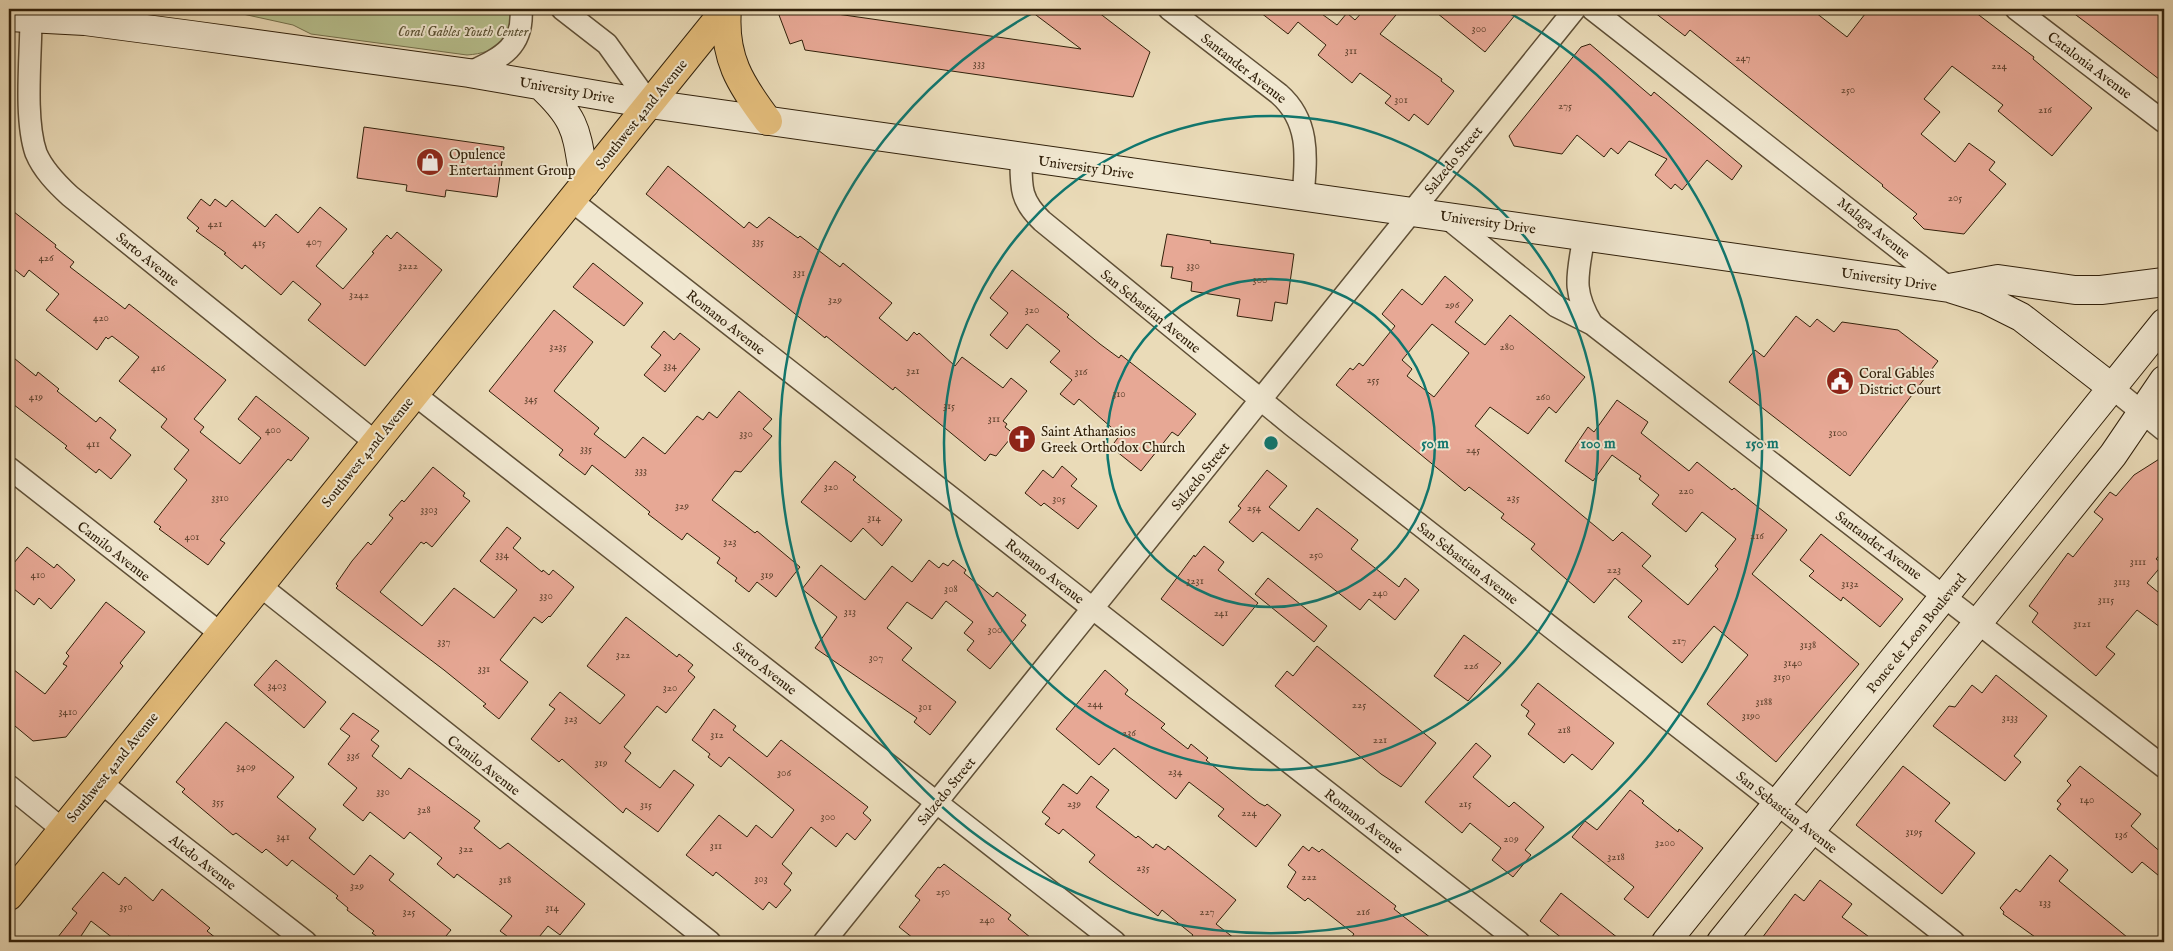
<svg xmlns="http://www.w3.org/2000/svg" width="2173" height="951" font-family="'IM FELL English',serif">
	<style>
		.green { fill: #b7c08e; stroke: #74704c }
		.building { fill: #e7a895; stroke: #31200a; fill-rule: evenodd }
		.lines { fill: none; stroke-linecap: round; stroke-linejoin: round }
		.street-casing { stroke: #5f4f36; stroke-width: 24 }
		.secondary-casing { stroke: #31200a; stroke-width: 30 }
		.primary-casing { stroke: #31200a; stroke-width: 30 }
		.street { stroke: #f1e8d1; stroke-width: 21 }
		.secondary { stroke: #f1e8d1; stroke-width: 28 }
		.primary { stroke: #e5be7c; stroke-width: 28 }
		.ring { fill: none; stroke: #0f766e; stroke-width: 2.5 }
		.labels { text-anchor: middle; stroke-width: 4; stroke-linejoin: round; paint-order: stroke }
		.number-label { font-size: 11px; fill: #5e422d }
		.park-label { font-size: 14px; font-style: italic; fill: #595032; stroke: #f1e8d1 }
		.street-label { font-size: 14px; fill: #31200a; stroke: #f1e8d1 }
		.poi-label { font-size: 14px; fill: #31200a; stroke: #f1e8d1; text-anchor: start }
		.centre { fill: #0f766e; stroke: #f1e8d1; stroke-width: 2.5 }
		.ring-label { font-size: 15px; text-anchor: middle; font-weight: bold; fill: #0f766e; stroke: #f1e8d1; stroke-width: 4; stroke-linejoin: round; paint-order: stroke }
	</style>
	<rect width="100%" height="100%" fill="#eadbb8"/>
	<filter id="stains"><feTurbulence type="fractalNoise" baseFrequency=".004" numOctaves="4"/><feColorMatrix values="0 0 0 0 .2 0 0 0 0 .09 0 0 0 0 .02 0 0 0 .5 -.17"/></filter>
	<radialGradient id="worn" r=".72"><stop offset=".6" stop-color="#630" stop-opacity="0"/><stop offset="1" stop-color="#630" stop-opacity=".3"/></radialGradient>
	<!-- green -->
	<path class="green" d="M220 9H515C516 40 496 53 467 55L311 34 293 25Z"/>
	<!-- building -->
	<path class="building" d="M797 9H835L837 14 1081 49 1028 9H1094L1150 52 1133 97 805 50 802 40 790 44 779 15Z
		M1256 9H1315L1337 25 1347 13 1355 20 1365 9H1401L1380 34 1442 79 1441 81 1454 91 1428 125 1414 114 1409 121 1385 103 1391 96 1360 73 1352 83 1318 55 1326 45 1298 22 1288 34Z
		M1432 9H1520L1485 52Z
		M1650 9H1811L1847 37 1869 9H1971L2034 57 2033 59 2092 108 2052 156 1998 111 2003 105 1952 66 1924 99 1940 112 1921 134 1955 162 1969 143 1995 162 1989 170 2006 184 1964 234 1924 229 1913 218 1917 214 1882 186 1883 185 1690 30 1685 36Z
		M2068 9H2164V83L2088 24Z
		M1590 44 1651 96 1654 92 1742 166 1732 180 1707 160 1682 190 1675 184 1671 189 1655 175 1667 159 1629 141 1618 154 1611 148 1604 157 1577 135 1562 154 1514 146 1509 136 1581 47Z
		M364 127 504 147 497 197 446 190 445 197 406 191 407 185 357 178Z
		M668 166 744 228 749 222 757 228 769 217 798 238 800 236 840 267 843 263 892 303 879 318 907 341 914 332 917 335 919 333 955 366 962 357 1003 388 1011 378 1027 391 1003 421 1007 424 1005 427 1014 434 996 456 990 454 985 461 895 387 893 390 826 336 825 338 646 194Z
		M201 199 210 206 215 199 226 207 232 200 265 227 276 214 298 233 320 207 347 229 316 266 343 289 374 253 372 252 387 235 391 239 397 232 442 270 365 366 308 320 321 304 293 281 281 295 245 265 242 269 224 254 226 253 196 231 199 228 187 218Z
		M9 208 56 245 55 247 74 262 70 267 125 309 129 304 226 380 194 419 204 427 200 432 240 464 261 438 238 419 256 396 309 438 291 461 288 459 220 540 225 543 208 565 159 529 161 527 154 522 187 480 174 469 189 450 161 427 167 419 119 381 139 357 112 336 108 339 106 337 97 350 46 310 59 294 29 270 24 277 9 265Z
		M1167 234 1211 241 1210 243 1294 254 1287 304 1275 302 1272 321 1237 316 1240 299 1191 291 1192 282 1171 278 1173 267 1161 266Z
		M593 263 643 303 624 326 573 287Z
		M1012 270 1069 315 1067 317 1100 344 1119 358 1121 355 1196 414 1178 436 1172 432 1141 471 1111 447 1120 435 1079 399 1074 405 1060 394 1072 380 1050 362 1060 351 1027 324 1007 349 990 335 1008 313 990 298Z
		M1445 276 1473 300 1455 322 1485 345 1510 315 1585 377 1556 413 1549 407 1528 434 1490 407 1475 426 1613 541 1622 532 1651 556 1642 566 1688 605 1718 569 1715 566 1736 539 1702 512 1686 532 1652 504 1659 495 1639 479 1641 476 1612 455 1593 481 1565 461 1588 427 1594 432 1617 400 1648 422 1641 433 1689 471 1697 462 1732 490 1734 488 1787 530 1752 574 1859 664 1776 762 1707 704 1748 655 1714 626 1682 663 1628 617 1642 601 1615 578 1594 603 1531 549 1535 544 1501 518 1504 514 1469 487 1465 491 1336 385 1350 368 1353 370 1359 363 1363 366 1395 326 1382 314 1402 289 1422 305ZM1432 324 1469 353 1434 397 1407 376 1412 369 1402 360Z
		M554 310 593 342 554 391 599 428 594 434 625 458 643 437 665 454 697 416 703 420 709 412 717 418 739 391 772 419 763 429 772 436 741 472 735 471 712 500 755 533 757 531 800 567 776 597 757 582 749 592 735 581 737 578 717 563 720 558 687 533 682 540 648 514 650 512 592 465 585 475 559 455 563 450 489 391Z
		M1796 316 1810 327 1817 319 1834 332 1842 322 1898 330 1938 361 1850 476 1729 382 1755 350 1764 357Z
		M664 331 674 340 680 333 700 349 665 392 644 375 661 355 651 347Z
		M9 354 36 376 38 372 59 389 57 391 96 422 100 417 116 430 110 438 131 455 111 479 99 469 96 473 65 448 67 446 9 401Z
		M2164 456V550L2156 559 2163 564 2147 583 2164 597V630L2137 610 2106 647 2115 654 2096 676 2032 622 2038 613 2029 606 2068 553 2073 557 2103 519 2094 512 2110 492 2116 496 2134 475Z
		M835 461 856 477 853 480 902 520 882 546 863 528 851 542 801 502Z
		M1062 466 1077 479 1071 486 1097 506 1078 529 1044 503 1041 506 1025 493 1043 470 1053 478Z
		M433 467 465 493 463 496 470 501 432 547 426 542 424 544 421 542 380 592 422 626 454 588 494 618 517 590 480 561 507 527 521 538 513 548 542 572 543 570 549 575 553 570 574 587 550 617 549 616 542 623 534 617 500 660 528 682 499 719 483 706 486 704 444 670 336 588 338 586 336 584 352 561 368 542 371 545 393 518 389 515 402 500 404 502Z
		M1267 470 1287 486 1269 507 1299 531 1317 508 1358 540 1351 549 1399 587 1405 578 1419 590 1395 620 1369 599 1360 610 1262 532 1253 542 1229 522 1241 508 1238 506Z
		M1821 534 1903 599 1880 627 1843 597 1841 601 1809 576 1814 571 1800 560Z
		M1204 546 1224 562 1218 570 1258 603 1223 646 1161 599 1194 555 1195 557Z
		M27 547 54 568 57 564 75 580 51 609 39 598 34 605 9 585V569Z
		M929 560 939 568 943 563 948 566 953 560 966 570 964 573 993 597 997 592 1026 615 1021 621 1026 625 990 669 967 650 974 641 964 633 973 622 946 601 932 619 907 602 887 628 912 648 902 660 956 702 930 735 914 722 917 718 815 648 837 617 802 589 821 565 865 600 892 566 912 582Z
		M1268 578 1327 626 1314 642 1255 594Z
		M106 602 145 632 120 663 123 666 66 737 33 741 9 721V666L45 694 67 666 63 664 69 656 66 653Z
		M626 617 677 657 679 654 693 665 688 671 695 677 666 713 657 706 624 747 631 753 625 761 660 788 674 770 694 785 658 832 626 808 623 813 562 759 559 762 531 739 555 709 549 705 560 692 600 724 625 695 587 666Z
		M1464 635 1501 663 1468 701 1434 676Z
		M1317 646 1436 743 1401 787 1381 774 1275 686 1287 671 1293 676Z
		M276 660 326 702 304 728 254 685Z
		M1105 670 1128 690 1125 694 1165 724 1161 728 1188 749 1191 744 1208 758 1206 760 1259 803 1265 806 1267 804 1281 815 1256 847 1218 816 1224 809 1189 782 1176 799 1114 748 1099 765 1056 729Z
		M1996 675 2047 716 2014 756 2021 762 2005 781 1933 726 1949 706 1955 707 1972 685 1982 693Z
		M1538 683 1614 743 1592 770 1572 754 1564 763 1528 734 1535 724 1526 716 1529 711 1521 705Z
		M714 709 736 726 733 730 767 757 781 740 868 807 863 813 871 820 855 840 847 833 836 847 811 827 782 864 792 873 784 884 791 890 776 908 769 902 763 910 716 872 713 876 686 855 719 815 747 837 756 825 772 838 794 810 729 757 721 767 708 757 710 754 692 740Z
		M353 713 379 731 371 740 379 746 372 756 401 779 409 768 480 821 474 828 500 849 508 843 585 904 560 935 548 926 535 942H515L500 931 512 916 457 874 454 878 437 864 442 858 410 832 404 839 370 812 363 821 343 805 357 788 328 764 350 736 340 729Z
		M226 722 294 777 277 797 316 829 309 838 354 875 370 855 394 874 389 880 451 930 441 942H384L372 933 374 931 347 910 348 908 336 898 338 896 292 860 287 866 266 849 262 853 236 833 233 835 182 792 185 789 176 782Z
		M1476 743 1491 756 1473 777 1509 807 1514 802 1544 827 1525 850 1531 855 1513 877 1492 860 1501 848 1470 823 1462 833 1425 802Z
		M1903 766 1950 803 1935 821 1975 853 1942 894 1856 825Z
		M2080 766 2141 814 2131 826 2164 855V880L2142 862 2132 873 2057 809 2061 804 2057 801 2071 785 2067 781Z
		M1091 776 1109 790 1096 807 1136 838 1138 836 1153 848 1156 844 1165 850 1168 846 1236 900 1216 924 1239 942H1187L1193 935 1162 910 1158 916 1109 878 1089 862 1095 855 1063 829 1059 834 1045 824 1050 818 1042 812 1063 784 1077 794Z
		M1630 790 1644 801 1642 803 1678 832 1679 829 1703 848 1648 918 1624 899 1634 887 1572 837 1585 821 1597 830Z
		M1303 846 1309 851 1312 847 1319 852 1322 849 1396 906 1394 909 1436 942H1348L1354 934 1308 898 1305 901 1287 887 1296 872 1288 865Z
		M2050 855 2068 870 2059 881 2133 942H2042L2003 914 2004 912 2000 908 2016 889 2020 892Z
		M944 864 1011 915 1008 919 1036 942H918L899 927 920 900 915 896 938 867 940 868Z
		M103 872 119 885 125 877 153 901 162 889 210 928 207 931 221 942H136L128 936 122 942H118L91 921 77 942H54L77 913 72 909Z
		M1820 880 1852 904 1842 917 1876 942H1759L1795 894 1804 901Z
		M1561 893 1623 942H1567L1540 921Z"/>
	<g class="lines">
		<!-- street casing -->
		<g class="street-casing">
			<path id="street" d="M562 9 607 44 650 104
				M1169 9 1279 94C1311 122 1306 159 1303 197
				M1592 9 1949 288
				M2016 9 2164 122
				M31 18C31 56 24 118 36 153 43 170 57 184 70 196L375 442
				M469 73C500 58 524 48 521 9
				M1021 158C1021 187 1020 200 1042 221L1293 426 1954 942
				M572 201 1519 942
				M1446 217 1556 306 1592 324 2164 767
				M1584 236C1578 275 1571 289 1592 324
				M2111 387 2164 430
				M414 394 1115 942
				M9 468 220 633
				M259 585 710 942
				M100 782 306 942
				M9 786 62 829
				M824 942 1575 9"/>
		</g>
		<!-- secondary casing -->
		<g class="secondary-casing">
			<path id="secondary" d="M9 17 85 21 191 35 469 73 650 104 1949 288 1998 279 2075 290H2101L2164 282
				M540 85C580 122 576 134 585 184
				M1952 289 1987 300 2021 317 2111 387
				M1666 942 2164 323
				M1721 942 2113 455 2164 380"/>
		</g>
		<!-- primary casing -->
		<g class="primary-casing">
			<path id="primary" d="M727 9C723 57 740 84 768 121
				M9 896 726 9"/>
		</g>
		<!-- street -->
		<use href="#street" class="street"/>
		<!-- secondary -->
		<use href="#secondary" class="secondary"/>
		<!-- primary -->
		<use href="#primary" class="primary"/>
	</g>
	<!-- distance rings -->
	<g class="ring">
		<circle cx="1271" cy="443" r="164"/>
		<circle cx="1271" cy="443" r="327"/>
		<path d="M1502 9A491 491 0 1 1 1040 9"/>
	</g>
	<!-- icons -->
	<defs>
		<g id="shop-disc" transform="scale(1.4375)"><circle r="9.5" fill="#8f2418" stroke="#f1e8d1"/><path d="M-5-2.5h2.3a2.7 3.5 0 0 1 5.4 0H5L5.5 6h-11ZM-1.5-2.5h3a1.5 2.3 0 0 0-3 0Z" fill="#fff"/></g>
		<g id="civic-disc" transform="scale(1.4375)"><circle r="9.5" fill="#8f2418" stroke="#f1e8d1"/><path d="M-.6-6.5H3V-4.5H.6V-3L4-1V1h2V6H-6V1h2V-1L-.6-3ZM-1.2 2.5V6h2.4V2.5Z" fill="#fff"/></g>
		<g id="church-disc" transform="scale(1.4375)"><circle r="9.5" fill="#8f2418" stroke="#f1e8d1"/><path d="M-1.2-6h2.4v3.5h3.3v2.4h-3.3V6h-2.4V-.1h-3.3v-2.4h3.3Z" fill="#fff"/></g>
	</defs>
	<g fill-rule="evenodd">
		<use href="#shop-disc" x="430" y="162"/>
		<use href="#civic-disc" x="1840" y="381"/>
		<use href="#church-disc" x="1022" y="439"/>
	</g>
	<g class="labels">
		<!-- number labels -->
		<g class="number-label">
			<text x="1479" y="32">300</text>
			<text x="1351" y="54">311</text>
			<text x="1743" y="61">247</text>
			<text x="979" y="67">333</text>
			<text x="1999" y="69">224</text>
			<text x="1848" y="93">250</text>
			<text x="1401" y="103">301</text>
			<text x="1565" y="109">275</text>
			<text x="2045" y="113">216</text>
			<text x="1955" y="201">205</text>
			<text x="215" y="227">421</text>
			<text x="314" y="245">407</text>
			<text x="758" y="245">335</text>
			<text x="259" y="246">415</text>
			<text x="46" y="261">426</text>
			<text x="408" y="269">3222</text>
			<text x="1193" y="269">330</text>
			<text x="799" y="276">331</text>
			<text x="1260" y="283">300</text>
			<text x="359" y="298">3242</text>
			<text x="835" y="303">329</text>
			<text x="1452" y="308">296</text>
			<text x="1032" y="313">320</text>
			<text x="101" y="321">420</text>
			<text x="558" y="350">3235</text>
			<text x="1507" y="350">280</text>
			<text x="670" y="369">334</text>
			<text x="158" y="371">416</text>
			<text x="913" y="374">321</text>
			<text x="1081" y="375">316</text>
			<text x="1373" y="383">255</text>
			<text x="1119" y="397">310</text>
			<text x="36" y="400">419</text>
			<text x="1543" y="400">260</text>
			<text x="531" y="402">345</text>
			<text x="949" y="409">315</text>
			<text x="994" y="422">311</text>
			<text x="273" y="433">400</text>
			<text x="1838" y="436">3100</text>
			<text x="746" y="437">330</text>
			<text x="93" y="447">411</text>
			<text x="586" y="452">335</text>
			<text x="1473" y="453">245</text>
			<text x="641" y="474">333</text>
			<text x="831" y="490">320</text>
			<text x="1686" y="494">220</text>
			<text x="220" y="501">3310</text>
			<text x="1513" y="501">235</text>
			<text x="1059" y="502">305</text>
			<text x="682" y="509">329</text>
			<text x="1254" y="511">254</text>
			<text x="429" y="513">3303</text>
			<text x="874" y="521">314</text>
			<text x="1757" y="539">216</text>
			<text x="192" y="540">401</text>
			<text x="730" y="545">323</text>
			<text x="502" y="558">334</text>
			<text x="1316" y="558">250</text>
			<text x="2138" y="565">3111</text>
			<text x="1614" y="573">223</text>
			<text x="38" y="578">410</text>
			<text x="767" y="578">319</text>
			<text x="1195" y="584">3231</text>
			<text x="2122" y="585">3113</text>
			<text x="1850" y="587">3132</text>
			<text x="951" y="592">308</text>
			<text x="1380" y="596">240</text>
			<text x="546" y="599">330</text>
			<text x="2106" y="603">3115</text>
			<text x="850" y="615">313</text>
			<text x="1221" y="616">241</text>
			<text x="2082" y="627">3121</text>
			<text x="995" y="633">300</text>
			<text x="1679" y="644">217</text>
			<text x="444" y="645">337</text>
			<text x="1808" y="648">3138</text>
			<text x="623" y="658">322</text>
			<text x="876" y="661">307</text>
			<text x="1793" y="666">3140</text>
			<text x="1471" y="669">226</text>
			<text x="484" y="672">331</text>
			<text x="1782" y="680">3150</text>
			<text x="277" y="689">3403</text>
			<text x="670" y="691">320</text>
			<text x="1764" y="705">3188</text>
			<text x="1095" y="707">244</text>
			<text x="1359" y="708">225</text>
			<text x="925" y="710">301</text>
			<text x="68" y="715">3410</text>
			<text x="1751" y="719">3190</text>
			<text x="2010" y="721">3133</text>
			<text x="571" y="722">323</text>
			<text x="1564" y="733">218</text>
			<text x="1129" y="736">236</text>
			<text x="717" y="738">312</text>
			<text x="1380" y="743">221</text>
			<text x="353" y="759">336</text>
			<text x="601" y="766">319</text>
			<text x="246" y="770">3409</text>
			<text x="1175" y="775">234</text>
			<text x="784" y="776">306</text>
			<text x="383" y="795">330</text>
			<text x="2087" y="803">140</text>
			<text x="218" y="805">355</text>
			<text x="1074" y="807">239</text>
			<text x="1465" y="807">215</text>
			<text x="646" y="808">315</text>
			<text x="424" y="813">328</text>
			<text x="1249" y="816">224</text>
			<text x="828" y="820">300</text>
			<text x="1914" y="835">3195</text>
			<text x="2121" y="838">136</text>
			<text x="283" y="840">341</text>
			<text x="1511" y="842">209</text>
			<text x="1665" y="846">3200</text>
			<text x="716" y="849">311</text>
			<text x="466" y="852">322</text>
			<text x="1616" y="860">3218</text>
			<text x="1143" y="871">235</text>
			<text x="1309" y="880">222</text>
			<text x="761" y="882">303</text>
			<text x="505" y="883">318</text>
			<text x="357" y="889">329</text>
			<text x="943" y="895">250</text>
			<text x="2045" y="906">133</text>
			<text x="126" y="910">350</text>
			<text x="552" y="911">314</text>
			<text x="409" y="915">325</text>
			<text x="1207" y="915">227</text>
			<text x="1363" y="915">216</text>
			<text x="987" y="923">240</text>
		</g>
		<!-- park labels -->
		<g class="park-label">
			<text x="463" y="36">Coral Gables Youth Center</text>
		</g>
		<!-- street labels -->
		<g class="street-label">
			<text transform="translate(2090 65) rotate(37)" y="5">Catalonia Avenue</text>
			<text transform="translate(1244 68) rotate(38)" y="5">Santander Avenue</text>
			<text transform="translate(567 90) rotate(10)" y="5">University Drive</text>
			<text transform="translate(641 114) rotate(-51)" y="5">Southwest 42nd Avenue</text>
			<text transform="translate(1453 160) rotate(-51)" y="5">Salzedo Street</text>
			<text transform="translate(1086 167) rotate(8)" y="5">University Drive</text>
			<text transform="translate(1488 222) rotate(8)" y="5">University Drive</text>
			<text transform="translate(1874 228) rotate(39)" y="5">Malaga Avenue</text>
			<text transform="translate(148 259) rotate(39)" y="5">Sarto Avenue</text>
			<text transform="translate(1889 279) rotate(8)" y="5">University Drive</text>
			<text transform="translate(1151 311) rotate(39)" y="5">San Sebastian Avenue</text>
			<text transform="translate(726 322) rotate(38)" y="5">Romano Avenue</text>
			<text transform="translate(367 452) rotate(-51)" y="5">Southwest 42nd Avenue</text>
			<text transform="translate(1200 476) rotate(-51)" y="5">Salzedo Street</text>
			<text transform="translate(1879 545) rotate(37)" y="5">Santander Avenue</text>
			<text transform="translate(114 551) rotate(38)" y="5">Camilo Avenue</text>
			<text transform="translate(1468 563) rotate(38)" y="5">San Sebastian Avenue</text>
			<text transform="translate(1045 571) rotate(38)" y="5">Romano Avenue</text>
			<text transform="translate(1916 633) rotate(-51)" y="5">Ponce de Leon Boulevard</text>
			<text transform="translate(765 668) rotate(38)" y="5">Sarto Avenue</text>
			<text transform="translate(484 765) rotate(38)" y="5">Camilo Avenue</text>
			<text transform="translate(112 767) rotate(-51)" y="5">Southwest 42nd Avenue</text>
			<text transform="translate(946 791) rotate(-51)" y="5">Salzedo Street</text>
			<text transform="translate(1787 812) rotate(38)" y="5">San Sebastian Avenue</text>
			<text transform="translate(1364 821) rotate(38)" y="5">Romano Avenue</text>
			<text transform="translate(203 862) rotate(38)" y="5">Aledo Avenue</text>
		</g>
		<!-- poi labels -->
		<g class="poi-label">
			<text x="449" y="159">Opulence<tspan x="449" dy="16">Entertainment Group</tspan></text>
			<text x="1859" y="378">Coral Gables<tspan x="1859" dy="16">District Court</tspan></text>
			<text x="1041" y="436">Saint Athanasios<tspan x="1041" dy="16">Greek Orthodox Church</tspan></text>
		</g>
	</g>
	<circle cx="1271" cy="443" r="8" class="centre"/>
	<g class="ring-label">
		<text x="1435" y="448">50 m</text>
		<text x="1598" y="448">100 m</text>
		<text x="1762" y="448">150 m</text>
	</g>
	<!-- margin -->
	<rect width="2173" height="951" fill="none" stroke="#eadbb8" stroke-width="30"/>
	<rect x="10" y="10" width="2153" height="931" fill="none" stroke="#31200a" stroke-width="2.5"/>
	<rect x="15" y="15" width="2143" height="921" fill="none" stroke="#31200a"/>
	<rect width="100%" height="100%" filter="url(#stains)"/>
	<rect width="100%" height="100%" fill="url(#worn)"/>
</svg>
